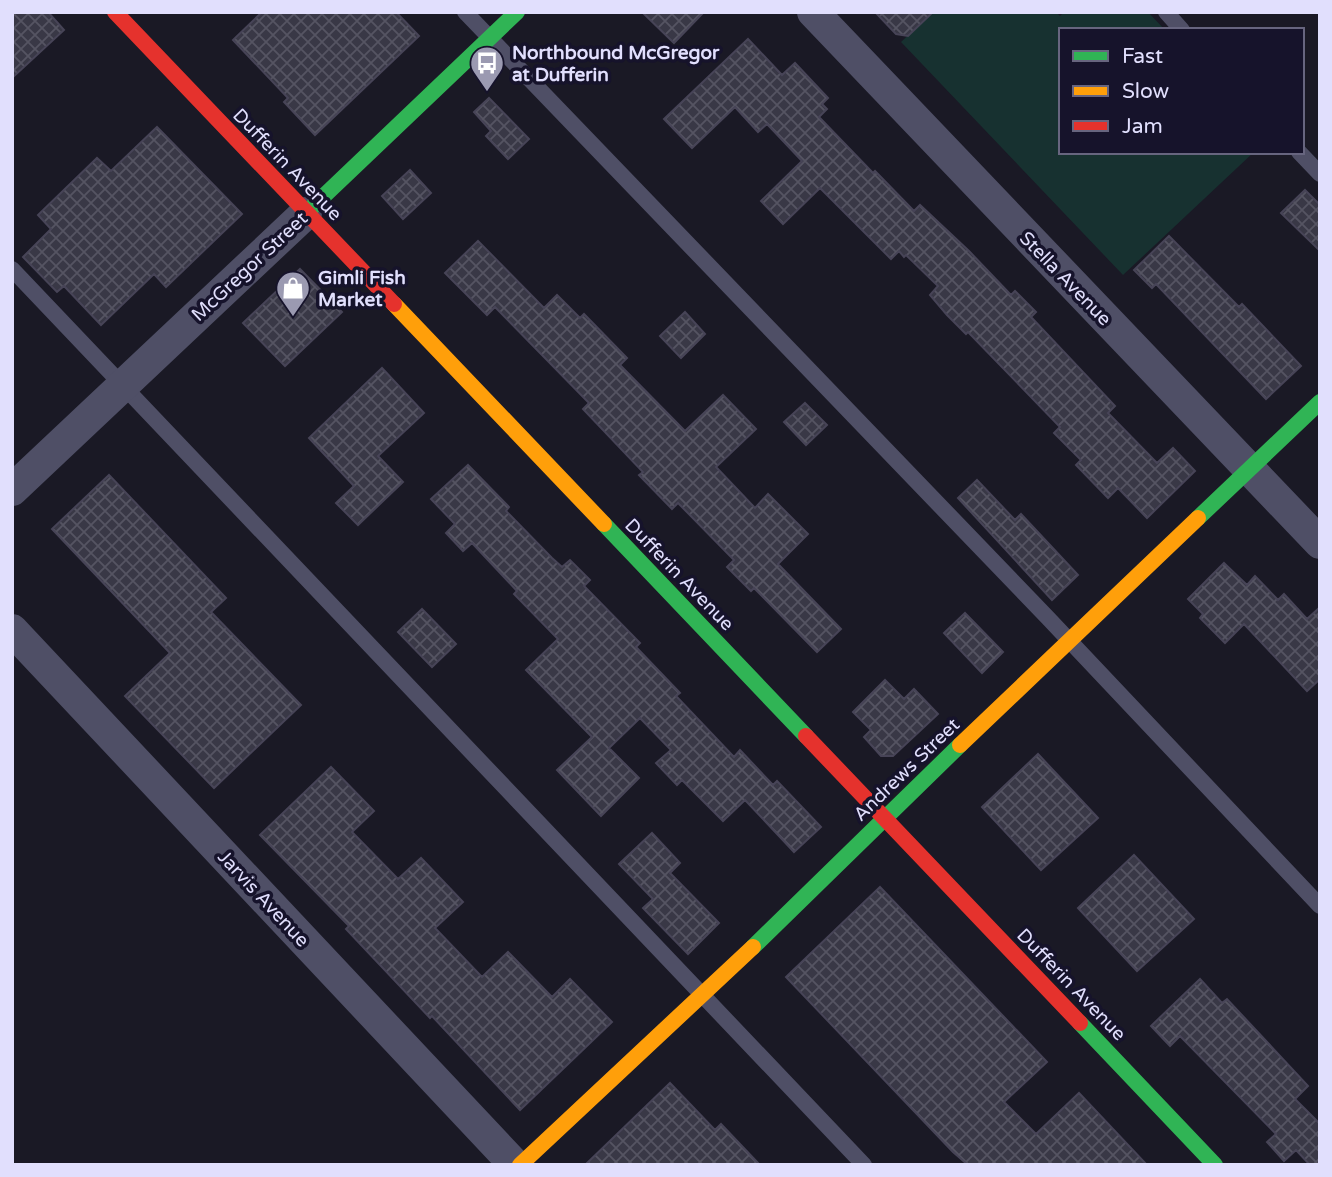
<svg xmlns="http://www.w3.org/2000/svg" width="1332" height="1177" font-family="'Varela Round',sans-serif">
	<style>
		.green { fill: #173130 }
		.building { fill: url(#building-cross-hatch); stroke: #474457; stroke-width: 2 }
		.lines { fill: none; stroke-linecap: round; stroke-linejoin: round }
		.lane { stroke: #4f4f66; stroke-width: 16 }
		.street { stroke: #4f4f66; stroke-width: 32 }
		.fast { stroke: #30b455; stroke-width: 16 }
		.slow { stroke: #ff9f0a; stroke-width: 16 }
		.jam { stroke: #e5322d; stroke-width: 16 }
		.labels { text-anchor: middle; stroke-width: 7; stroke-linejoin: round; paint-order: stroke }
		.poi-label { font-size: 19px; font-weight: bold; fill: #e1dffd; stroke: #16132b; text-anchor: start }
		.street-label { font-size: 19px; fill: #e1dffd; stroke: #16132b }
	</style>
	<defs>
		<pattern id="building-cross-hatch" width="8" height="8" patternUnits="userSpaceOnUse" patternTransform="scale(1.75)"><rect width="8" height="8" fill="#393846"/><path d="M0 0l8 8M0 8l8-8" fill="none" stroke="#555462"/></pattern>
	</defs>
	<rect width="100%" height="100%" fill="#1a1925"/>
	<!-- green -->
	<path class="green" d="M932 12H1056L1060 16 1064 12H1148L1165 30H1061V152H1254L1123 275 901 42Z"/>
	<!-- building -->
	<path class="building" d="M12 12H48L64 30 12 78Z
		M262 12H396L419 36 315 135 284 102 288 98 233 40Z
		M642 12H704L674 43Z
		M875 12H933L908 36 896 34Z
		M748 39 782 75 795 63 828 98 822 104 827 109 819 117 873 173 875 171 914 211 920 205 969 251 1011 295 1015 291 1036 312 1031 317 1115 406 1108 413 1157 463 1173 448 1195 471 1147 518 1118 488 1108 498 1076 465 1081 460 1054 433 1060 427 968 332 966 334 947 315 930 295 938 286 906 255 904 257 899 251 891 259 820 188 783 224 761 201 802 161 767 124 758 132 735 107 692 148 664 119Z
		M489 98 529 139 508 159 486 136 491 131 474 112Z
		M157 127 242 214 166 287 154 274 101 325 64 286 57 292 23 257 51 229 38 215 97 158 111 171Z
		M410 170 431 193 403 219 382 196Z
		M1305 190 1320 205V251L1281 213Z
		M1169 236 1239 307 1242 304 1301 366 1266 399 1156 284 1152 288 1134 270Z
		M478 241 544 308 557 295 580 318 584 314 627 358 620 365 685 431 723 395 756 429 716 467 755 508 768 494 808 534 778 564 841 629 817 652 754 588 751 591 727 567 734 560 678 503 672 509 639 475 643 472 583 409 589 403 495 307 487 315 445 273Z
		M300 269 342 312 285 366 243 323Z
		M685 312 705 334 681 358 660 336Z
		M382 368 424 413 378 456 403 482 358 525 336 503 354 486 309 438Z
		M805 403 827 425 806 445 784 422Z
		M468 465 509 507 506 511 552 558 562 567 570 560 590 580 584 586 640 643 636 647 680 693 676 696 734 757 740 750 773 785 777 781 821 827 794 852 745 800 723 821 682 780 677 785 656 763 671 750 640 718 609 748 639 778 601 816 557 770 592 737 526 670 558 639 514 594 517 591 472 543 463 551 446 533 455 524 431 499Z
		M109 475 226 598 211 612 301 705 214 788 125 696 170 653 52 529Z
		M977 480 1015 520 1021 514 1078 575 1052 600 958 498Z
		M1224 563 1247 585 1255 576 1278 600 1284 594 1307 619 1320 607V679L1307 691 1244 624 1225 643 1200 618 1203 614 1188 599Z
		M422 609 456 644 432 667 398 632Z
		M965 613 1003 652 982 673 944 633Z
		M885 680 904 699 914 689 938 714 893 756H881L864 737 871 730 853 712Z
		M1038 754 1098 818 1041 870 982 807Z
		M331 767 374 811 352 832 398 879 421 858 463 902 435 928 482 977 508 952 552 997 570 979 612 1022 520 1110 432 1016 430 1018 346 929 349 926 260 835Z
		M652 833 680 863 670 873 719 923 688 954 643 908 653 899 619 864Z
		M1134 855 1194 919 1137 971 1078 908Z
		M880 887 1047 1062 1004 1102 1036 1134 1079 1093 1147 1165H968L953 1152 786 977Z
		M1200 979 1222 1003 1227 999 1308 1086 1295 1099 1320 1124V1165H1310L1296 1150 1284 1161 1267 1142 1276 1134 1180 1036 1170 1046 1151 1026Z
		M670 1083 715 1130 721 1124 760 1165H585Z"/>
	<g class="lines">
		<!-- lane -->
		<path class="lane" d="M465 12 1048 618 1320 906
			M1166 12 1182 30
			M1299 152 1320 174
			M12 269 864 1165"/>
		<!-- street -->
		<path class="street" d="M813 12 1320 543
			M12 490 306 213
			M12 630 515 1165"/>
		<!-- fast -->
		<path class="fast" d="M306 213 517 12
			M1198 518 1320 402
			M604 524 806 736
			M753 947 960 745
			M1080 1023 1215 1165"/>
		<!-- slow -->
		<path class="slow" d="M394 304 604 524
			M960 745 1198 518
			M520 1165 753 947"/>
		<!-- jam -->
		<path class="jam" d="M115 12 394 304
			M806 736 1080 1023"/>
	</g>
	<!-- icons -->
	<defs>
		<g id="bus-pin" transform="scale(1.75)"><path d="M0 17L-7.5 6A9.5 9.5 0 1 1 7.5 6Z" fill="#9b9ab1" stroke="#16132b"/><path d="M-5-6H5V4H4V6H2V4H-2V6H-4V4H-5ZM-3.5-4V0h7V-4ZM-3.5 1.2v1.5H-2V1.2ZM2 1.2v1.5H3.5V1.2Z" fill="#fff"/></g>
		<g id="shop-pin" transform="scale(1.75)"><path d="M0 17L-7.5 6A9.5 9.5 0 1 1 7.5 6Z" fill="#9b9ab1" stroke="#16132b"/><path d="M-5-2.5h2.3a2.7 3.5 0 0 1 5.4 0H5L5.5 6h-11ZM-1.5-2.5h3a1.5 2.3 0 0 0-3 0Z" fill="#fff"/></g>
	</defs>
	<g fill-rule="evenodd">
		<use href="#bus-pin" x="487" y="63"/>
		<use href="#shop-pin" x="293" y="288"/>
	</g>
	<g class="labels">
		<!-- poi labels -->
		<g class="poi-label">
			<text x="512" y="59">Northbound McGregor<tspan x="512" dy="22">at Dufferin</tspan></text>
			<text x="318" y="284">Gimli Fish<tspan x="318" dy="22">Market</tspan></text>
		</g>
		<!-- street labels -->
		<g class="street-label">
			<text transform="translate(288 164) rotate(46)" y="7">Dufferin Avenue</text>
			<text transform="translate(249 266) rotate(-43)" y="7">McGregor Street</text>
			<text transform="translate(1066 278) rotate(46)" y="7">Stella Avenue</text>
			<text transform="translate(680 574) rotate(46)" y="7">Dufferin Avenue</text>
			<text transform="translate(906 769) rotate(-44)" y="7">Andrews Street</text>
			<text transform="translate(264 898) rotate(47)" y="7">Jarvis Avenue</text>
			<text transform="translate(1072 984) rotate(46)" y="7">Dufferin Avenue</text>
		</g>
	</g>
	<!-- border -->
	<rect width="1332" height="1177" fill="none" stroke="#e1dffd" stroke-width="28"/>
	<!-- legend -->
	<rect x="1059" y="28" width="245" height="126" fill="#16132b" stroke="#67657f" stroke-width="2"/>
	<rect x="1073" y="51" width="35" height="10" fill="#30b455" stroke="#67657f" stroke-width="2"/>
	<text x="1122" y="63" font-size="21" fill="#e1dffd">Fast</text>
	<rect x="1073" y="86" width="35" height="10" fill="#ff9f0a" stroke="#67657f" stroke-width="2"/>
	<text x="1122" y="98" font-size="21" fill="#e1dffd">Slow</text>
	<rect x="1073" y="121" width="35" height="10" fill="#e5322d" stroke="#67657f" stroke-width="2"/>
	<text x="1122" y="133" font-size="21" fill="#e1dffd">Jam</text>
</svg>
